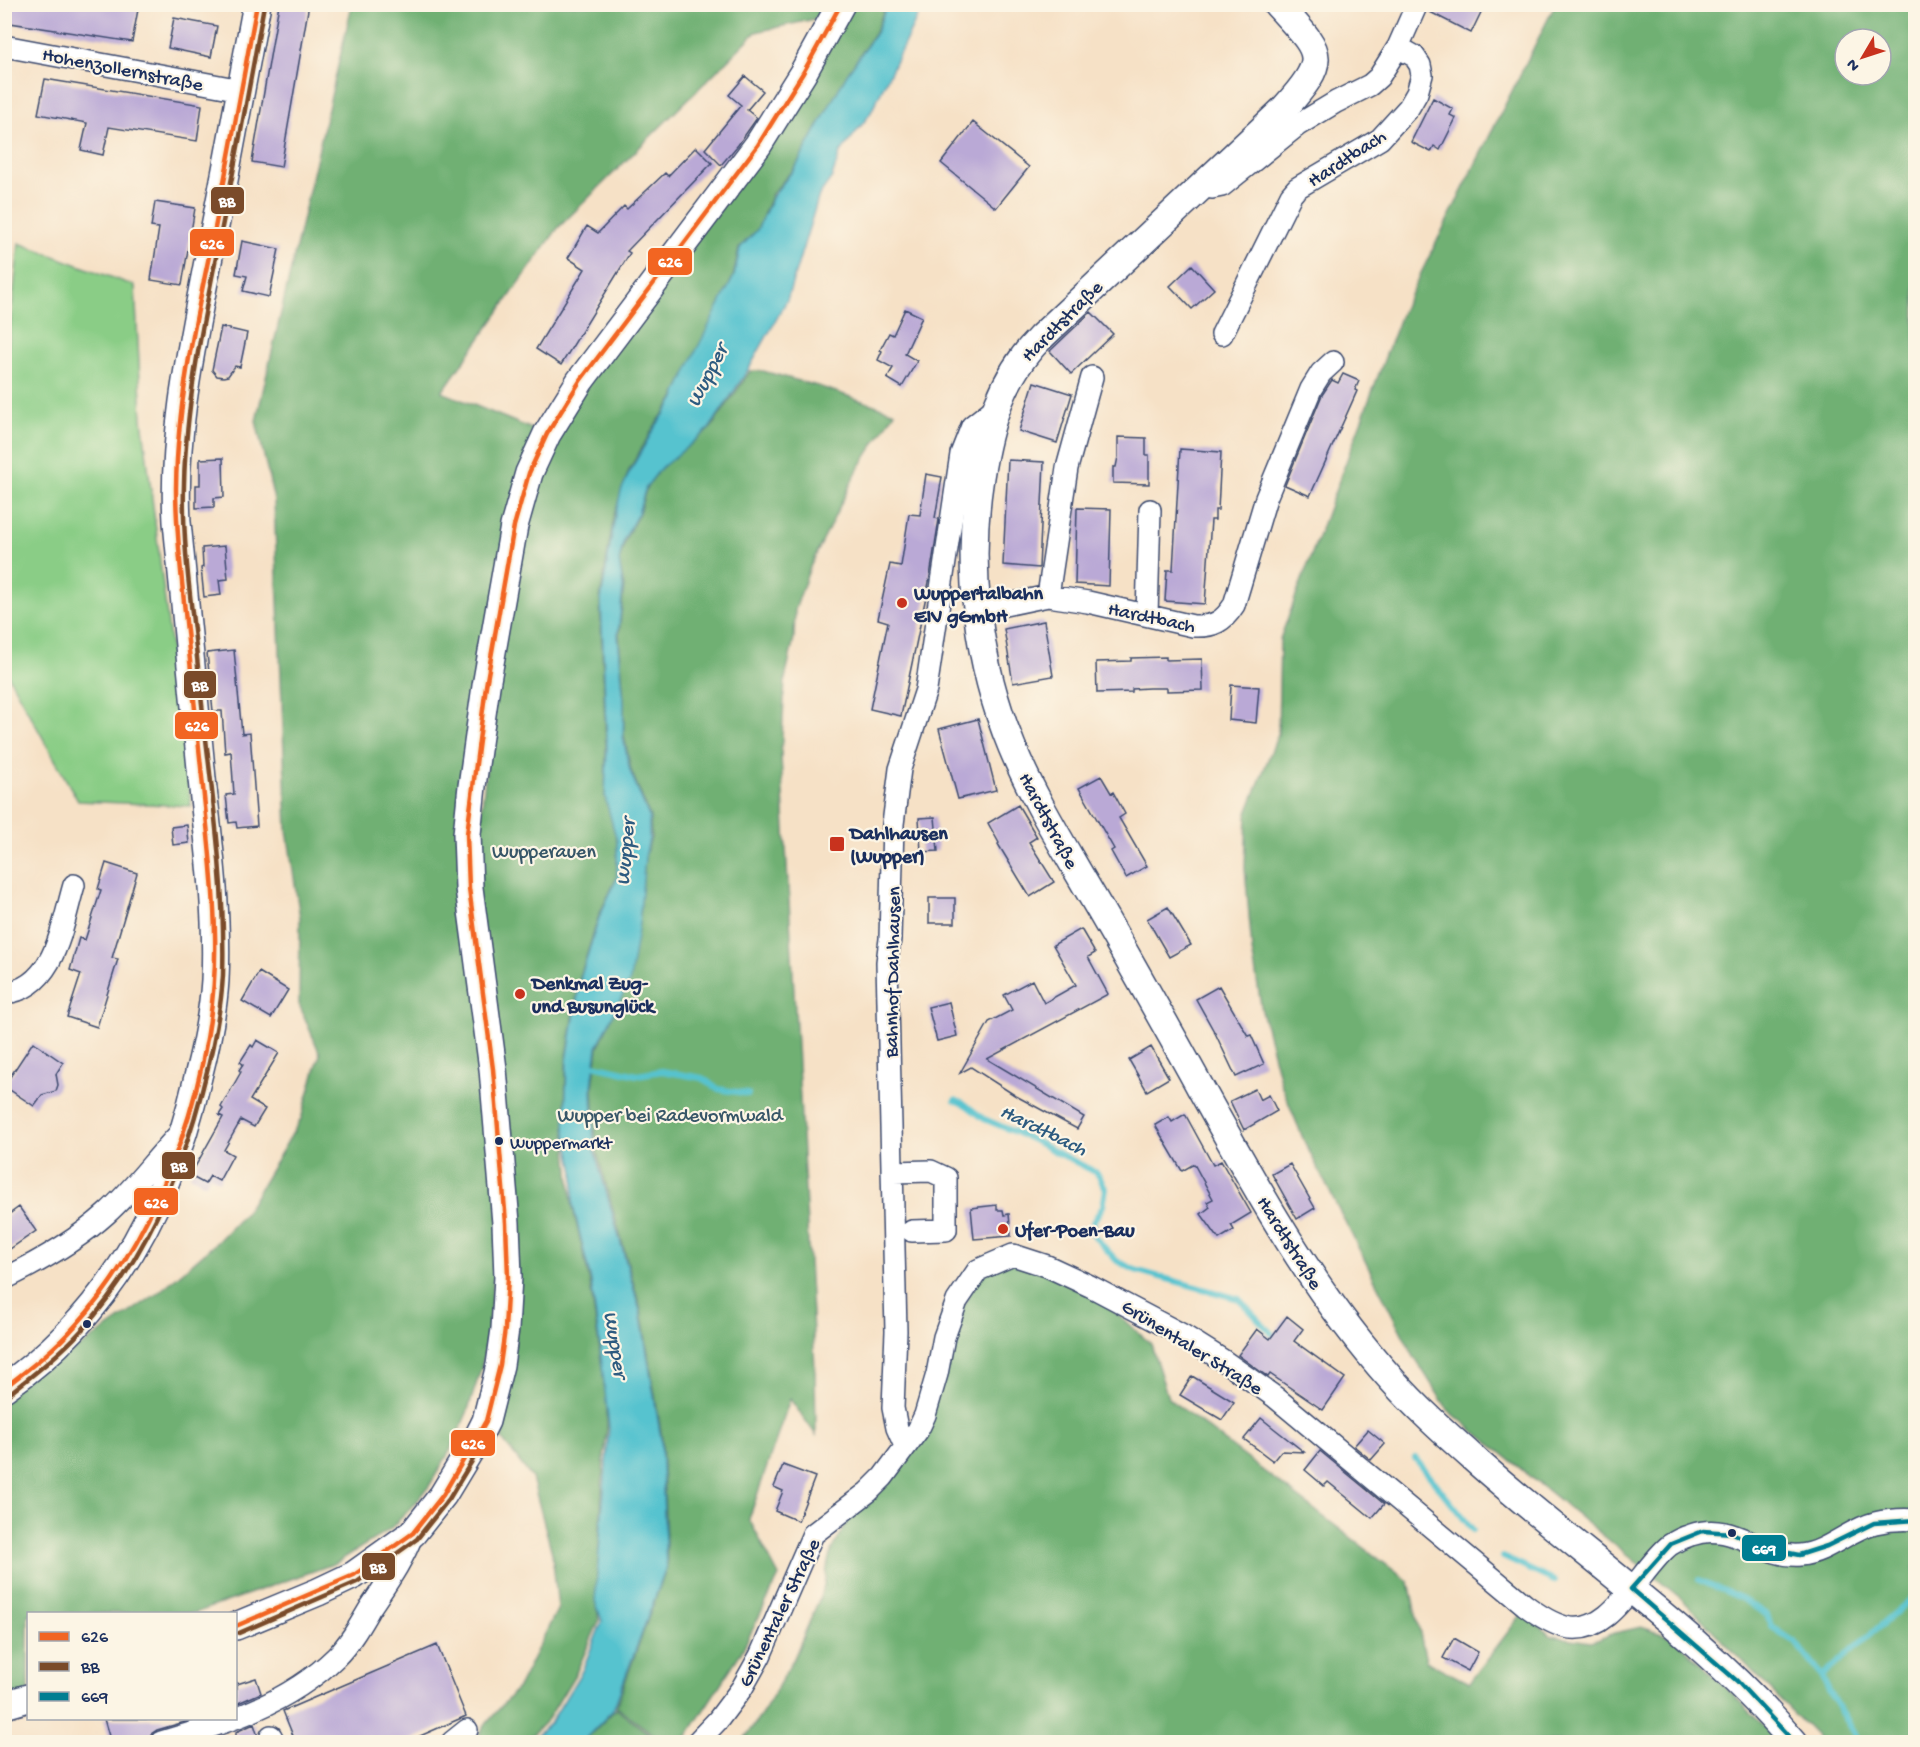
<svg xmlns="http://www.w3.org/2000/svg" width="1920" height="1747" font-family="'Gochi Hand',sans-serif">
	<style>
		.green { fill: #8acd86; stroke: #527e72; stroke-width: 1.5 }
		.forest { fill: #6fb073; stroke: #457068; stroke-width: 1.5; fill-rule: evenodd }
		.water { fill: #57c3cf; stroke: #397996; stroke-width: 1.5 }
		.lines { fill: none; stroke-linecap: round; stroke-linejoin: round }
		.stream { stroke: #57c3cf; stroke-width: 6 }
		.building { fill: #baa9d6 }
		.minor-casing { stroke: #3c4a6e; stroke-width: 24 }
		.major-casing { stroke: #3c4a6e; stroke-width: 30 }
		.minor { stroke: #fff; stroke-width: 21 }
		.major { stroke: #fff; stroke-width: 27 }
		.bus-1-casing { stroke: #fcf5e5; stroke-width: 9 }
		.bus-2-casing { stroke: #fcf5e5; stroke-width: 9 }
		.bus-3-casing { stroke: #fcf5e5; stroke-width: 9 }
		.bus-1 { stroke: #f26522; stroke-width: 4.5 }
		.bus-2 { stroke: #7a4b2a; stroke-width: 4.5 }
		.bus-3 { stroke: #007e92; stroke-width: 4.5 }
		.poi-dot { fill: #c8321e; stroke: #fcf5e5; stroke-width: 2 }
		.bus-dot { fill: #1b2f5e; stroke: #fcf5e5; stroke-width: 2 }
		.labels { text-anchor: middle; stroke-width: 4.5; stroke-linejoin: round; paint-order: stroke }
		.bus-label { font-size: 18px; fill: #1b2f5e; stroke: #fcf5e5; text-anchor: start }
		.street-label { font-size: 20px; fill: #1b2f5e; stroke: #fcf5e5 }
		.poi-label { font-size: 20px; font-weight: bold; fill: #1b2f5e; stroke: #fcf5e5; text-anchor: start }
		.park-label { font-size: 20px; fill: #375668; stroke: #fcf5e5 }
		.water-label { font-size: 21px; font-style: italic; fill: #2d5b80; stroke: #fcf5e5 }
		.line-badge { stroke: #fcf5e5; stroke-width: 2 }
		.badge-label { font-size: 16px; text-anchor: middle; font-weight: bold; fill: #fff }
	</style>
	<rect width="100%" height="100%" fill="#fcf5e5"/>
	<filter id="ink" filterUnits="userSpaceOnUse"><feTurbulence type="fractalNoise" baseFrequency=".0167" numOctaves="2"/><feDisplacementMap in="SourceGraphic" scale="12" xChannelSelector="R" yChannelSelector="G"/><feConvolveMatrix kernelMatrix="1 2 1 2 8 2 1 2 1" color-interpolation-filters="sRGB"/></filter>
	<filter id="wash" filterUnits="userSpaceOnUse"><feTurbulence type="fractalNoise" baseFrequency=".008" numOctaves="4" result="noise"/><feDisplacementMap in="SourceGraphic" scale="24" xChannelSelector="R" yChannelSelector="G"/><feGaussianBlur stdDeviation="1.35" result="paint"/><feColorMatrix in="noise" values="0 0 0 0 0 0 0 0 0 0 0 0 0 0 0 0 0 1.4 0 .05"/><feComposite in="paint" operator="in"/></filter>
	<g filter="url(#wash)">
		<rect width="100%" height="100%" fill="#f6e1c6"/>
		<!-- green -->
		<path class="green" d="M19 243 135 286 142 419 191 806 78 801 10 679 5 666 4 385Z"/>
		<!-- forest -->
		<path class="forest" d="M352 5H835L828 16 756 32 558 228 442 392 537 431 467 784 499 1224 488 1331 482 1366 467 1413 450 1451 428 1488 413 1506 389 1530 336 1563 195 1613 28 1614V1702L5 1712 4 1394 46 1363 71 1353 158 1293 217 1242 246 1212 301 1119 320 1054 299 1004 300 918 287 830 274 500 256 421Z
			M853 5H886L875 33 847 74 796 166 772 194 757 230 739 248 733 277 673 400 654 427 629 470 614 515 600 599 606 747 605 797 617 840V877L599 915 580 977 566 1062 565 1127 572 1204 590 1283 607 1403V1428L604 1457 596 1598 599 1621 576 1673 548 1719 525 1742H474L487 1723 519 1686 558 1608 552 1553 532 1478 502 1439 515 1339 473 887 506 592 551 437Z
			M1555 5H1915V1742H1820L1816 1736 1683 1600 1448 1410 1414 1357 1304 1141 1281 1084 1262 1011 1252 950 1245 868 1247 813 1278 734 1280 639 1403 309ZM1845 39H1881V75H1845Z
			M750 371H763L821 387 895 412 858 469 810 567 795 610 794 638 785 679 781 757 815 1369 816 1435 790 1399 749 1519 779 1576 742 1651 683 1742H664L616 1707 667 1567 662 1438 641 1310 596 1149 593 1087 598 1048 629 978 639 923 645 856 651 838 650 817 631 770 624 735V701L619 634 624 586 619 561 626 538 639 513 647 486 662 467 711 428Z
			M1015 1257 1092 1292 1151 1344 1168 1398 1409 1582 1426 1661 1469 1683 1524 1611 1551 1636 1591 1642 1615 1633 1641 1627 1675 1638 1781 1742H742L764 1711 794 1658 823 1590 829 1557 847 1521 903 1467 947 1337 980 1273Z
			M616 1709 660 1742H583Z"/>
		<!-- water -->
		<path class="water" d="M887 5H923L870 114 840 153 832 177 819 195 787 300 748 370 709 429 660 469 646 487 638 513 624 539 619 561 623 587 618 635 624 703 623 737 630 771 649 817V839L645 857 639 923 630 980 597 1047 592 1087 594 1149 640 1311 661 1439 666 1568 613 1710 582 1742H530L551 1722 582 1671 602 1621 595 1601 609 1427 599 1339 591 1281 573 1205 574 1172 565 1127 567 1061 581 976 600 915 617 878V841L605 797 607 748 601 600 615 516 621 491 630 471 654 429 674 400 694 355 734 276 740 248 757 230 773 196 797 165 847 74 876 33Z"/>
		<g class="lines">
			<!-- stream -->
			<path class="stream" d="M589 1064 637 1075 662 1071 702 1078 718 1089 748 1094
				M955 1100 966 1105 984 1119 1029 1138 1097 1173 1106 1189 1103 1206 1093 1222V1235L1117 1261 1135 1270 1239 1299 1272 1334
				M1415 1458 1473 1530
				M1503 1557 1554 1581
				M1699 1580 1741 1598 1767 1615 1771 1626 1796 1643 1822 1676 1834 1701 1859 1742
				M1822 1676 1916 1595"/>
		</g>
		<g id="blocks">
			<!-- building -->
			<path class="building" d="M4 4H139L132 42 4 22Z
				M279 4H309L281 167 252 162Z
				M1429 4H1485L1471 33 1428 11Z
				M174 18 217 26 211 57 168 48Z
				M745 76 763 91 747 110 757 118 738 145 721 165 705 149 741 105 729 95Z
				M45 79 202 105 197 141 109 127 103 155 81 150 87 123 38 114Z
				M1433 98 1453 109 1450 115 1456 118 1440 150 1434 146 1431 152 1411 142Z
				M973 122 1029 167 996 208 941 163Z
				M696 147 712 163 627 251 630 253 561 365 536 349 585 269 568 258 587 226 598 233 624 206 627 209 665 173 668 176Z
				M155 202 195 208 182 285 151 280 159 228 151 227Z
				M242 241 279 249 269 297 243 291 247 276 236 274Z
				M1192 265 1214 289 1192 309 1170 286Z
				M905 309 922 317 905 354 917 361 902 387 887 378 893 368 878 360 882 351 880 350 889 333 893 335Z
				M1091 312 1113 334 1071 374 1050 351Z
				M221 327 247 333 240 367 235 366 228 376 223 377 217 376 212 370Z
				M1343 374 1359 381 1355 390 1357 391 1310 496 1285 485 1322 395 1332 380 1338 383Z
				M1034 382 1072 394 1057 443 1019 431Z
				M1118 437 1146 438V455H1149V484L1113 483V467H1116L1118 457Z
				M1180 449 1221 452 1218 510H1215V520H1211L1205 604 1165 601 1167 570H1173Z
				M223 458 224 497 214 498V507L196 508V485H200V459Z
				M1008 460 1044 462 1039 568 1003 565Z
				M926 474 942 477 935 518 939 519 929 582 901 716 870 709 888 622 878 619 890 564 901 566 909 514 920 515Z
				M1077 508 1111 509 1109 586 1075 584Z
				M225 546 228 579 219 580 221 595 204 597 201 568 203 567 202 548Z
				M1044 621 1053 676 1013 683 1004 629Z
				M234 650 242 734 250 733 257 826 237 828 236 822 229 823 226 795 234 794 231 752 225 753 222 711H213L207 653Z
				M1166 657V660L1202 659 1203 690 1167 691V688H1149L1132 689V692L1097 693 1096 662 1131 661V658Z
				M1231 685 1259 687 1256 723 1229 720Z
				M978 719 996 790 958 799 939 729Z
				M1101 776 1111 793 1113 792 1125 814 1119 818 1147 866 1126 878 1111 851 1114 849 1079 788Z
				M1018 805 1037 837 1029 842 1054 882 1030 897 998 844 999 843 988 823Z
				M935 817 938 851 921 852 919 818Z
				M187 825 189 843 173 845 171 827Z
				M106 863 137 873 112 958 118 959 97 1027 67 1017 81 974 70 970 79 938 85 940 101 890 98 889Z
				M929 898H955V923H929Z
				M1168 907 1191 945 1169 957 1147 919Z
				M1081 929 1095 953 1088 957 1108 994 987 1059 1084 1117 1077 1129 1016 1096 971 1067 960 1073 989 1022 1012 1010 1004 995 1032 980 1044 1003 1076 985 1053 945Z
				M259 972 288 990 271 1018 242 1001Z
				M1219 986 1248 1036 1251 1035 1264 1064 1236 1077 1216 1035 1196 999Z
				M949 1002 957 1036 937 1041 928 1007Z
				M257 1040 279 1053 250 1100 265 1109 254 1127 241 1120 224 1150 233 1155 219 1181 210 1176 205 1184 190 1176 223 1117 219 1115 223 1109 221 1107 241 1072 239 1070 243 1064 240 1062 251 1045 253 1047Z
				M33 1042 63 1063 56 1074 58 1085 56 1091 42 1095 34 1106 4 1086Z
				M1151 1047 1169 1078 1147 1091 1129 1060Z
				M1255 1089 1260 1100 1269 1095 1277 1111 1244 1130 1230 1101Z
				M1185 1114 1213 1165 1221 1161 1251 1213 1231 1225 1234 1230 1219 1239 1201 1214 1210 1207 1207 1202 1213 1199 1194 1164 1182 1171 1155 1125 1169 1117 1172 1122Z
				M1290 1164 1315 1208 1297 1219 1272 1174Z
				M997 1205V1210H1003L1004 1215 1009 1214 1011 1236 974 1239 971 1208Z
				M19 1207 36 1231 4 1253V1218Z
				M1287 1316 1303 1329 1294 1341 1345 1378 1323 1410 1270 1374 1268 1377 1238 1355 1257 1329 1270 1339Z
				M1192 1376 1234 1402 1222 1420 1180 1395Z
				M1261 1418 1276 1430 1304 1452 1281 1451 1273 1461 1244 1439Z
				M1368 1430 1385 1444 1371 1460 1354 1446Z
				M1320 1451 1384 1504 1372 1518 1328 1482 1324 1486 1305 1470Z
				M783 1465 815 1477 798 1521 775 1511 783 1491 774 1487Z
				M1454 1638 1478 1652 1468 1671 1443 1658Z
				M437 1645 466 1716 404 1743H296L283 1711Z
				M256 1678 261 1693 236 1704V1681L237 1684Z
				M104 1719H195L157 1730 151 1734 149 1743H111Z
				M254 1724 260 1743H236V1732Z"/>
		</g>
	</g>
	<g filter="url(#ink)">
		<use href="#blocks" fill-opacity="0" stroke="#3c4a6e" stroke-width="1.5"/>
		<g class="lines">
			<!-- minor casing -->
			<g class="minor-casing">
				<path id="minor" d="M4 46 241 90
					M1204 184 1212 188 1222 186 1298 125 1336 102 1370 85 1379 77 1398 47 1417 4
					M1222 334 1291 195 1297 188 1380 139 1409 107 1417 93 1422 75 1420 65 1414 56 1398 47
					M1048 596 1067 468 1092 377
					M976 611 1048 596 1088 602 1193 626C1214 627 1223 622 1234 605L1266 498 1311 389 1321 373 1333 362
					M1147 615 1150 510
					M4 993C55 989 62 925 74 885
					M893 1172 931 1171 946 1178V1230L912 1231
					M4 1279C41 1261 76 1241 106 1214 134 1189 156 1158 182 1131
					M905 1446 897 1428 893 1408 896 1331 887 962 890 939 893 824 900 769 926 690 961 454 972 426 995 408
					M271 1736 274 1742
					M161 1742C224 1724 288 1704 336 1657 350 1643 360 1625 370 1608 386 1584 403 1561 413 1533
					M452 1742 467 1730
					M697 1742 718 1720 742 1688 760 1656 813 1534 868 1492 883 1477 918 1430 925 1415 937 1374 944 1337 957 1301 978 1270 1013 1255 1047 1266 1090 1286 1181 1334 1224 1361 1275 1397 1525 1605C1537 1614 1550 1623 1565 1627 1611 1639 1640 1568 1670 1545 1676 1541 1684 1537 1691 1535 1734 1520 1760 1558 1800 1555 1827 1553 1849 1529 1875 1523 1888 1520 1902 1519 1916 1520"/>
			</g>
			<!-- major casing -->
			<g class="major-casing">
				<path id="major" d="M1277 4C1322 54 1331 56 1283 110L1040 338C1002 376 988 425 980 477 966 567 977 663 1012 747 1032 795 1059 839 1085 884 1114 933 1142 983 1170 1033 1237 1152 1300 1278 1392 1380 1417 1408 1445 1433 1473 1458 1579 1553 1701 1633 1794 1742
					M4 1388C112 1313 170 1202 198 1077 206 1046 213 1013 215 980 218 917 210 852 203 789 194 700 185 611 177 522 172 431 193 340 210 251 227 169 241 87 257 4
					M236 1626 318 1592 354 1575 413 1533 443 1495 478 1437 486 1421 500 1365 505 1329 508 1277 506 1223 493 1069 469 888 467 834 472 786 486 686 514 526 529 473 547 434 580 381 758 145 803 73 841 4
					M4 1705 28 1698"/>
			</g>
			<!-- minor -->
			<use href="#minor" class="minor"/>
			<!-- major -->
			<use href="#major" class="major"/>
			<!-- bus-1 casing -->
			<g class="bus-1-casing">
				<path id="bus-1" d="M4 1388C30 1368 55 1349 76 1325 165 1228 219 1064 215 933 214 884 208 836 203 787 197 729 191 671 185 612 181 571 176 530 176 488 177 401 197 313 215 228 230 153 243 79 257 4
					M236 1626 354 1575 413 1533 443 1495 486 1421 500 1365 505 1329 508 1277 506 1223 493 1069 469 888 467 834 486 686 514 526 529 473 547 434 580 381 758 145 803 73 841 4"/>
			</g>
			<!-- bus-2 casing -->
			<g class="bus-2-casing">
				<path id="bus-2" d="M9 1394C34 1374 59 1355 81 1331 143 1264 179 1179 202 1091 212 1053 221 1014 223 975 226 875 208 768 198 667 192 607 182 545 184 484 186 396 206 309 223 222 238 150 251 78 264 5
					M239 1633 357 1582 417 1539 449 1499 478 1451"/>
			</g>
			<!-- bus-3 casing -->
			<g class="bus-3-casing">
				<path id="bus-3" d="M1631 1589 1671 1544 1703 1531 1732 1533 1764 1548 1799 1555 1827 1546 1874 1523 1916 1520
					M1631 1589 1737 1681 1794 1742"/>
			</g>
			<!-- bus-1 -->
			<use href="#bus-1" class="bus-1"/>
			<!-- bus-2 -->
			<use href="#bus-2" class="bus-2"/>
			<!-- bus-3 -->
			<use href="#bus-3" class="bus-3"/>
		</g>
	</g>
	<!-- markers -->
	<g class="poi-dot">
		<circle cx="902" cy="603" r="6"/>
		<rect x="829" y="836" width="16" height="16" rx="3"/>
		<circle cx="520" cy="994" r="6"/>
		<circle cx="1003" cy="1229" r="6"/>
	</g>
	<g class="bus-dot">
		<circle cx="499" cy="1141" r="5"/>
		<circle cx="87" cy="1324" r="5"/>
		<circle cx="1732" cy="1533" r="5"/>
	</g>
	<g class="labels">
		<!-- bus labels -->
		<g class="bus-label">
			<text x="510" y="1148">Wuppermarkt</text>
		</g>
		<!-- street labels -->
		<g class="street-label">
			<text transform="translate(123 68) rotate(11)" y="7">Hohenzollernstraße</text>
			<text transform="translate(1346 157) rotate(-33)" y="7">Hardtbach</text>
			<text transform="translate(1061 320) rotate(-45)" y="7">Hardtstraße</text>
			<text transform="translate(1152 616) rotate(12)" y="7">Hardtbach</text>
			<text transform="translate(1050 820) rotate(62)" y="7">Hardtstraße</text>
			<text transform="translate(891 972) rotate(-89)" y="7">Bahnhof Dahlhausen</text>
			<text transform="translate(1291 1242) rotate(58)" y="7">Hardtstraße</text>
			<text transform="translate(1193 1346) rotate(32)" y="7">Grünentaler Straße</text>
			<text transform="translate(778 1612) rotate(-64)" y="7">Grünentaler Straße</text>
		</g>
		<!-- poi labels -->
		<g class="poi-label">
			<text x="914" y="599">Wuppertalbahn<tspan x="914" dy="23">EIV gGmbH</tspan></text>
			<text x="850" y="839">Dahlhausen<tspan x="850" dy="23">(Wupper)</tspan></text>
			<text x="532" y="989">Denkmal Zug-<tspan x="532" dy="23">und Busunglück</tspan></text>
			<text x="1015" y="1236">Ufer-Poen-Bau</text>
		</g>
		<!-- park labels -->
		<g class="park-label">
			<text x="544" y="857">Wupperauen</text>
			<text x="670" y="1121">Wupper bei Radevormwald</text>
		</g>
		<!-- water labels -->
		<g class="water-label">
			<text transform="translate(706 375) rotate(-63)" y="7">Wupper</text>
			<text transform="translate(624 852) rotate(-85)" y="7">Wupper</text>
			<text transform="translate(1044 1129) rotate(26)" y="7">Hardtbach</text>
			<text transform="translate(617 1344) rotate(81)" y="7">Wupper</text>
		</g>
	</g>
	<g class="line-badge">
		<rect x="210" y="186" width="35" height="29" rx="6" fill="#7a4b2a"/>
		<rect x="189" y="228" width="46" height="29" rx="6" fill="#f26522"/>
		<rect x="647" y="247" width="46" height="29" rx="6" fill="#f26522"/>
		<rect x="183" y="670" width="34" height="29" rx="6" fill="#7a4b2a"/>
		<rect x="174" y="711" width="45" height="29" rx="6" fill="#f26522"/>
		<rect x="161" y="1151" width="35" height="29" rx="6" fill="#7a4b2a"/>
		<rect x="133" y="1187" width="46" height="29" rx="6" fill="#f26522"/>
		<rect x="450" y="1429" width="46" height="28" rx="6" fill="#f26522"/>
		<rect x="1741" y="1534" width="46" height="28" rx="6" fill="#007e92"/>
		<rect x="361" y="1552" width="35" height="29" rx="6" fill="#7a4b2a"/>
	</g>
	<g class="badge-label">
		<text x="227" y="206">BB</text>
		<text x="212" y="249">626</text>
		<text x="670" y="267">626</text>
		<text x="200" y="690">BB</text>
		<text x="197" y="731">626</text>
		<text x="179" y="1171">BB</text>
		<text x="156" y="1208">626</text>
		<text x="473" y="1449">626</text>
		<text x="1764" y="1554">669</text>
		<text x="378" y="1572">BB</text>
	</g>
	<!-- margin -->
	<rect width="1920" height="1747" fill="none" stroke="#fcf5e5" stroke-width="24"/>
	<!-- legend -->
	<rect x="27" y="1612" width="210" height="108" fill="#fcf5e5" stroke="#a2a6af" stroke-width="1.5"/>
	<rect x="39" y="1632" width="30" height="9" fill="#f26522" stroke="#a2a6af" stroke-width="1.5"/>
	<text x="81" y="1642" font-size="18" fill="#1b2f5e">626</text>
	<rect x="39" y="1662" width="30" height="9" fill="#7a4b2a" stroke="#a2a6af" stroke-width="1.5"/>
	<text x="81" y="1672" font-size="18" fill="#1b2f5e">BB</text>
	<rect x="39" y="1692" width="30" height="9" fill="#007e92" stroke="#a2a6af" stroke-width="1.5"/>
	<text x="81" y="1702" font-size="18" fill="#1b2f5e">669</text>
	<!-- north arrow -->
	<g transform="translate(1863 57) rotate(231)"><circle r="28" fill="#fcf5e5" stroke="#a2a6af" stroke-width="1.5"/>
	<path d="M0-4.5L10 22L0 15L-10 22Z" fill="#c8321e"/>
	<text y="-9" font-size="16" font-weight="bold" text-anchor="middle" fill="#1b2f5e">N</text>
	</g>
</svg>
